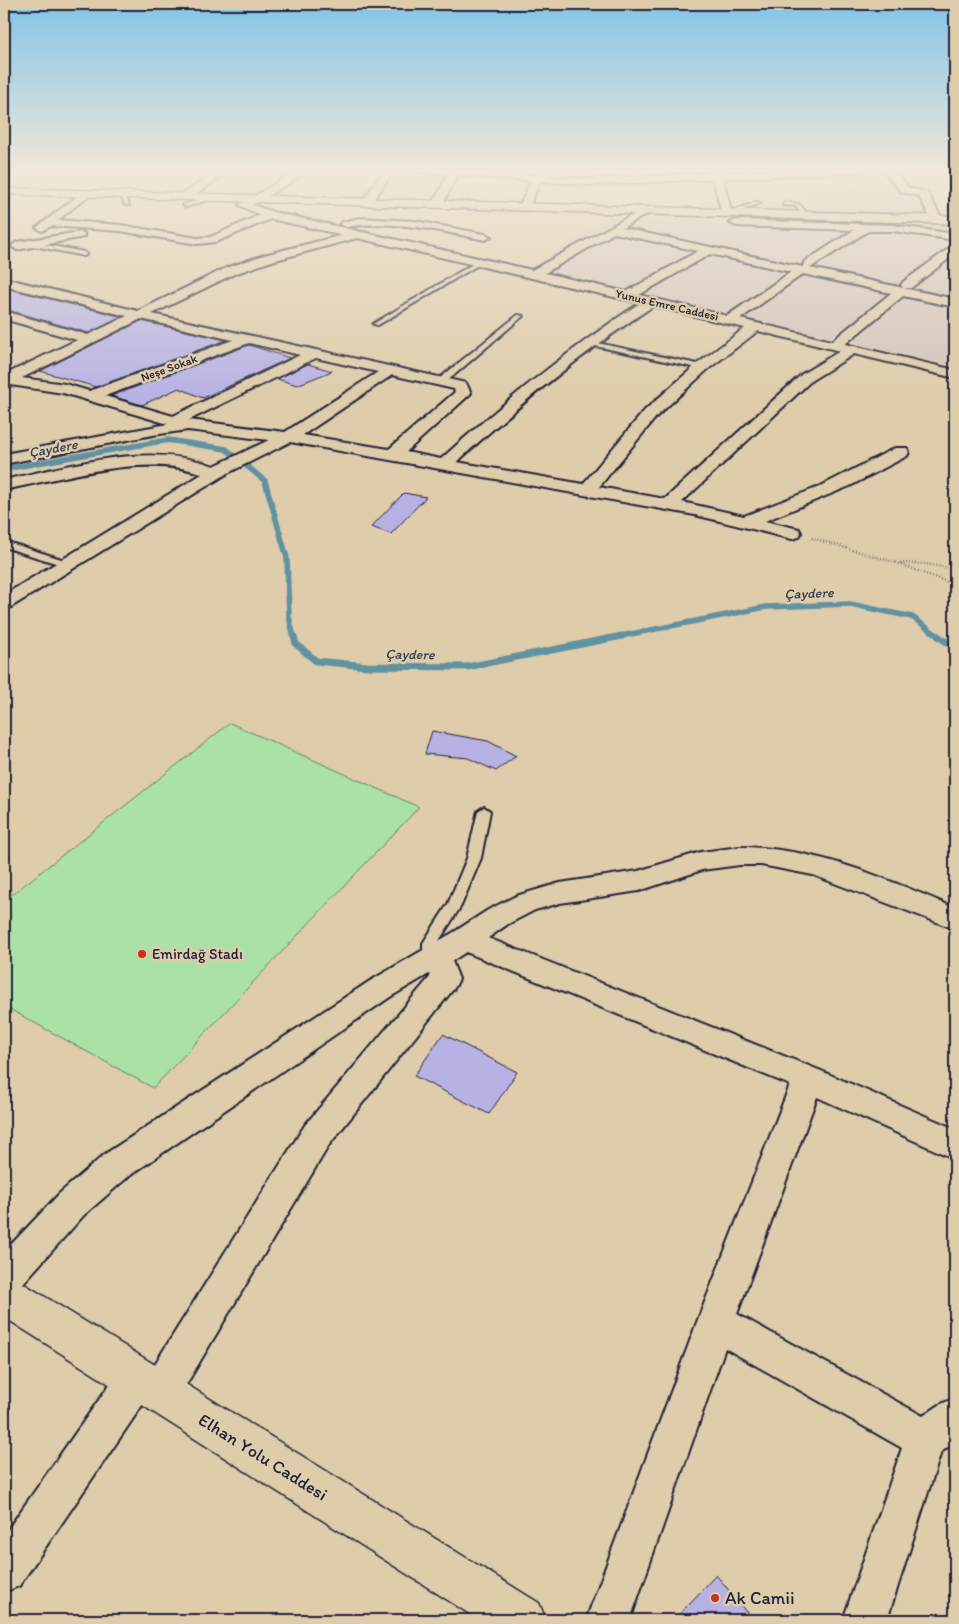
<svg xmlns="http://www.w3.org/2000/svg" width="959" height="1624" font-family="Itim,sans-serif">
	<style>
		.built { fill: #d3c4bb }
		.green { fill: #a9e1a6; stroke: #668270 }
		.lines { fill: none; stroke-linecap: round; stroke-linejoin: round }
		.stream-far2 { stroke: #6192a1; stroke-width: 4.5 }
		.stream-far1 { stroke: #6192a1; stroke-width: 5.5 }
		.stream { stroke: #6192a1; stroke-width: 7 }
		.building { fill: #b8b2e4; stroke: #22223b }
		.service-casing { stroke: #22223b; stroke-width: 4 }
		.minor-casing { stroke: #22223b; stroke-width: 4 }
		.tertiary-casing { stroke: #22223b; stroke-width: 3 }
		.secondary-casing { stroke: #22223b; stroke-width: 3 }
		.path-far1 { stroke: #22223b; stroke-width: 2.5; stroke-dasharray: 0.5 2.5; stroke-linecap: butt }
		.path { stroke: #22223b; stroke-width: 3; stroke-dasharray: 1 4; stroke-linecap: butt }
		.service { fill: #deccaa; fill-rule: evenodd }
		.minor { fill: #deccaa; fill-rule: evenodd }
		.tertiary { fill: #deccaa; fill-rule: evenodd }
		.secondary { fill: #deccaa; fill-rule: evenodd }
		.poi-dot { fill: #c8321e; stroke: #deccaa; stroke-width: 2 }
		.labels { text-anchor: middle; stroke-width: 5; stroke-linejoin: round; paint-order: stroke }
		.far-street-label { font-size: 12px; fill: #22223b; stroke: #deccaa }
		.far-water-label { font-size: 14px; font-style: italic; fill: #323e54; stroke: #deccaa }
		.poi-label { font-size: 15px; fill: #22223b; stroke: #deccaa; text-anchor: start }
		.near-street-label { font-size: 18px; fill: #22223b; stroke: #deccaa }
		.near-poi-label { font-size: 18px; fill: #22223b; stroke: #deccaa; text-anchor: start }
	</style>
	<rect width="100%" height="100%" fill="#deccaa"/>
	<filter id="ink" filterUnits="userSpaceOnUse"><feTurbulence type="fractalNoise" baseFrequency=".02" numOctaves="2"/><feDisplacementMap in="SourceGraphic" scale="10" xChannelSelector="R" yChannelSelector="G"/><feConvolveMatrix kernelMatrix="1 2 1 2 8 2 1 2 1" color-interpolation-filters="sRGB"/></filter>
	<g filter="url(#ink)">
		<!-- built -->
		<path class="built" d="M800 188 896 190 911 194 925 216 811 213Z
			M611 217 714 225 873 231 955 245V366L530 269Z"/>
		<!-- green -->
		<path class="green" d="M230 723 419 807 153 1088 4 1006V901Z"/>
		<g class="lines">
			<!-- stream-far2 -->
			<path class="stream-far2" d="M161 441H176"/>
			<!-- stream-far1 -->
			<path class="stream-far1" d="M4 469 168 440 226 449 265 481 287 558 289 617 294 637
				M616 637 766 607 850 604 912 617 940 637"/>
			<!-- stream -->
			<path class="stream" d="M294 636 296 644 316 661 367 666 467 667 622 636
				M938 636 955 648"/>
		</g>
		<!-- building -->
		<path class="building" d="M9 289 107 313 122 317 89 333 71 328 4 309V292Z
			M141 321 226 340 96 387 40 371Z
			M249 345 290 358 203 398 179 388 142 405 111 396Z
			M308 364 332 371 297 385 277 379Z
			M404 493 426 497 391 534 371 527Z
			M432 731 488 741 516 756 496 771 468 758 425 754Z
			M443 1034 517 1072 489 1114 414 1076Z
			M716 1575 754 1620H674Z"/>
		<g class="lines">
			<!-- service casing -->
			<g class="service-casing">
				<path id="service" d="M120 194H124L129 205H125Z
					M211 196 216 197 186 207 183 205Z
					M756 202 761 203 729 215 724 214Z
					M785 202 799 204 809 215 804 216 795 206 783 205Z
					M31 242 84 252 87 254 84 256 29 245Z
					M478 261 483 262 378 325 373 324Z
					M518 315 523 316 446 382H440V378Z
					M588 341 702 365 706 367 702 369 586 344V342Z
					M4 541 71 562 73 564 68 567 4 547Z
					M484 807 490 811 481 858 461 906 437 944 441 958 439 962 434 964 429 962 423 949V943L448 904 467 858 478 811Z"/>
			</g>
			<!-- minor casing -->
			<g class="minor-casing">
				<path id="minor" d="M4 169H30L25 172H4Z
					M220 169H232L190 198H182V194Z
					M300 169H312L253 205 273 212 532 270 645 208 649 209V213L622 228 803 267 804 262 854 230 736 226 730 223 736 220 893 225 955 234V240L893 231H868L810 268 955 299V307L903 296 845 344 955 370V378L854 354 812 380 682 502 744 516 819 487 895 448H907L909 452 907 456 850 486 765 521 799 529 801 533 799 537 792 539 695 515 290 442 228 473 11 607 4 609V595L202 474C146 452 62 479 4 490V480C70 466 148 441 214 466L269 440 188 430 153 435 4 464V454L168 424 63 393 4 384V375L77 340 4 319V311L88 335 127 316 4 286V278L138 311 226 268 264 255 343 235 271 219 216 242 197 244 120 231 51 226 42 231 36 228 84 191 89 194 88 196 58 220 120 225 197 238 210 237 260 215 239 205ZM614 233 698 251 626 292 545 273ZM357 238 640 303C568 350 504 402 441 459L406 452 468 396 471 393 466 383 152 314 234 274 272 261ZM710 254 791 272 727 316 639 295ZM803 274 891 293 832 341 740 319ZM653 306 745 328 697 364 645 410 583 484 457 462C520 403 581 354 653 306ZM141 319 233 340 89 391 65 384 22 378ZM758 331 840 351 802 374 665 499 599 487 657 416 707 370ZM249 343 300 355 173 416 105 396ZM316 358 378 372 285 432 189 420ZM392 375 454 389 455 392 389 449 303 435Z
					M385 169H395L371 204H363L362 202Z
					M410 169H454L535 175 541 169H552L546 176 590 179 712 173 711 169H721L722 173 801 169H866L861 172 723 179 732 214 727 217 722 214 713 179 590 185 540 181 529 207 524 210 519 207 531 181 457 175 443 204 438 207 433 204 448 174 415 172Z
					M882 169H892L909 188 927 192 942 219 940 221H932L919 196 901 192Z
					M360 218 415 221 485 234 491 237 485 240C440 231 392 219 346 227L340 224 342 222Z
					M80 232 84 233V237L17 250 11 246 17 242Z
					M955 244V254L911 288H903L901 285 903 282Z
					M740 847C814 847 888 879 955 908V929L813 875 761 865H740L702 870 639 891 560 903 535 910 508 924 488 938 819 1070 955 1129V1159L817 1097 737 1314 923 1416 941 1404 955 1398V1442L941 1452 887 1620H843L902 1448 725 1348 630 1620H586L697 1322 790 1085 466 952 452 961 459 979 455 987 329 1145 174 1405 160 1410 146 1405 145 1401 19 1586 4 1592V1535L124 1364 138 1359 152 1364 153 1367 305 1125 430 977 429 974 390 997 129 1176 84 1215 17 1290 4 1296V1252L60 1193 105 1154 370 981 454 932 488 910 516 896 560 883 638 871 701 852Z"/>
			</g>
			<!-- tertiary casing -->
			<g class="tertiary-casing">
				<path id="tertiary" d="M4 1274 18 1280 539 1603 546 1620H479L4 1317Z"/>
			</g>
			<!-- secondary casing -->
			<g class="secondary-casing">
				<path id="secondary" d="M4 188 955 216V224L4 194Z"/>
			</g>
			<!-- path-far1 -->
			<path class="path-far1" d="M812 538 897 563 955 585
				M900 563 926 564 955 569"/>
			<!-- path -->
			<path class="path" d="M955 668 950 670 955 677"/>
			<!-- service -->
			<use href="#service" class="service"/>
			<!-- minor -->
			<use href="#minor" class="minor"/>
			<!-- tertiary -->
			<use href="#tertiary" class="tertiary"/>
			<!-- secondary -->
			<use href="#secondary" class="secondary"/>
		</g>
	</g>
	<!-- sky -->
	<linearGradient id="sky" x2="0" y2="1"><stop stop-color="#83c4e7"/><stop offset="0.43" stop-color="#f0e8d9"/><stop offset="1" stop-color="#f0e8d9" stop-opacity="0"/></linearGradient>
	<rect width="959" height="396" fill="url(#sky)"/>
	<!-- markers -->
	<g class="poi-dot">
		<circle cx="142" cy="954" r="5"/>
		<circle cx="715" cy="1598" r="5"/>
	</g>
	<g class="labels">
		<!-- far-street labels -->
		<g class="far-street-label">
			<text transform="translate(667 305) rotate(13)" y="4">Yunus Emre Caddesi</text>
			<text transform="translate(169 368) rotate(-20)" y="4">Neşe Sokak</text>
		</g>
		<!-- far-water labels -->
		<g class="far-water-label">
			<text transform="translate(53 448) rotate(-10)" y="5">Çaydere</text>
			<text transform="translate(809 593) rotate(-2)" y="5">Çaydere</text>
			<text transform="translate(410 654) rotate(1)" y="5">Çaydere</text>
		</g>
		<!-- poi labels -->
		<g class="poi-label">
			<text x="152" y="959">Emirdağ Stadı</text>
		</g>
		<!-- near-street labels -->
		<g class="near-street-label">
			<text transform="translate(263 1457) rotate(32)" y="6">Elhan Yolu Caddesi</text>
		</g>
		<!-- near-poi labels -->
		<g class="near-poi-label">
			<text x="725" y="1604">Ak Camii</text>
		</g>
	</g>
	<!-- margin -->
	<rect width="959" height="1624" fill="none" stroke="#deccaa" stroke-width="20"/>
	<rect x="10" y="10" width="939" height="1604" fill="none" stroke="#22223b" stroke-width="2" filter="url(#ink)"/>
</svg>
